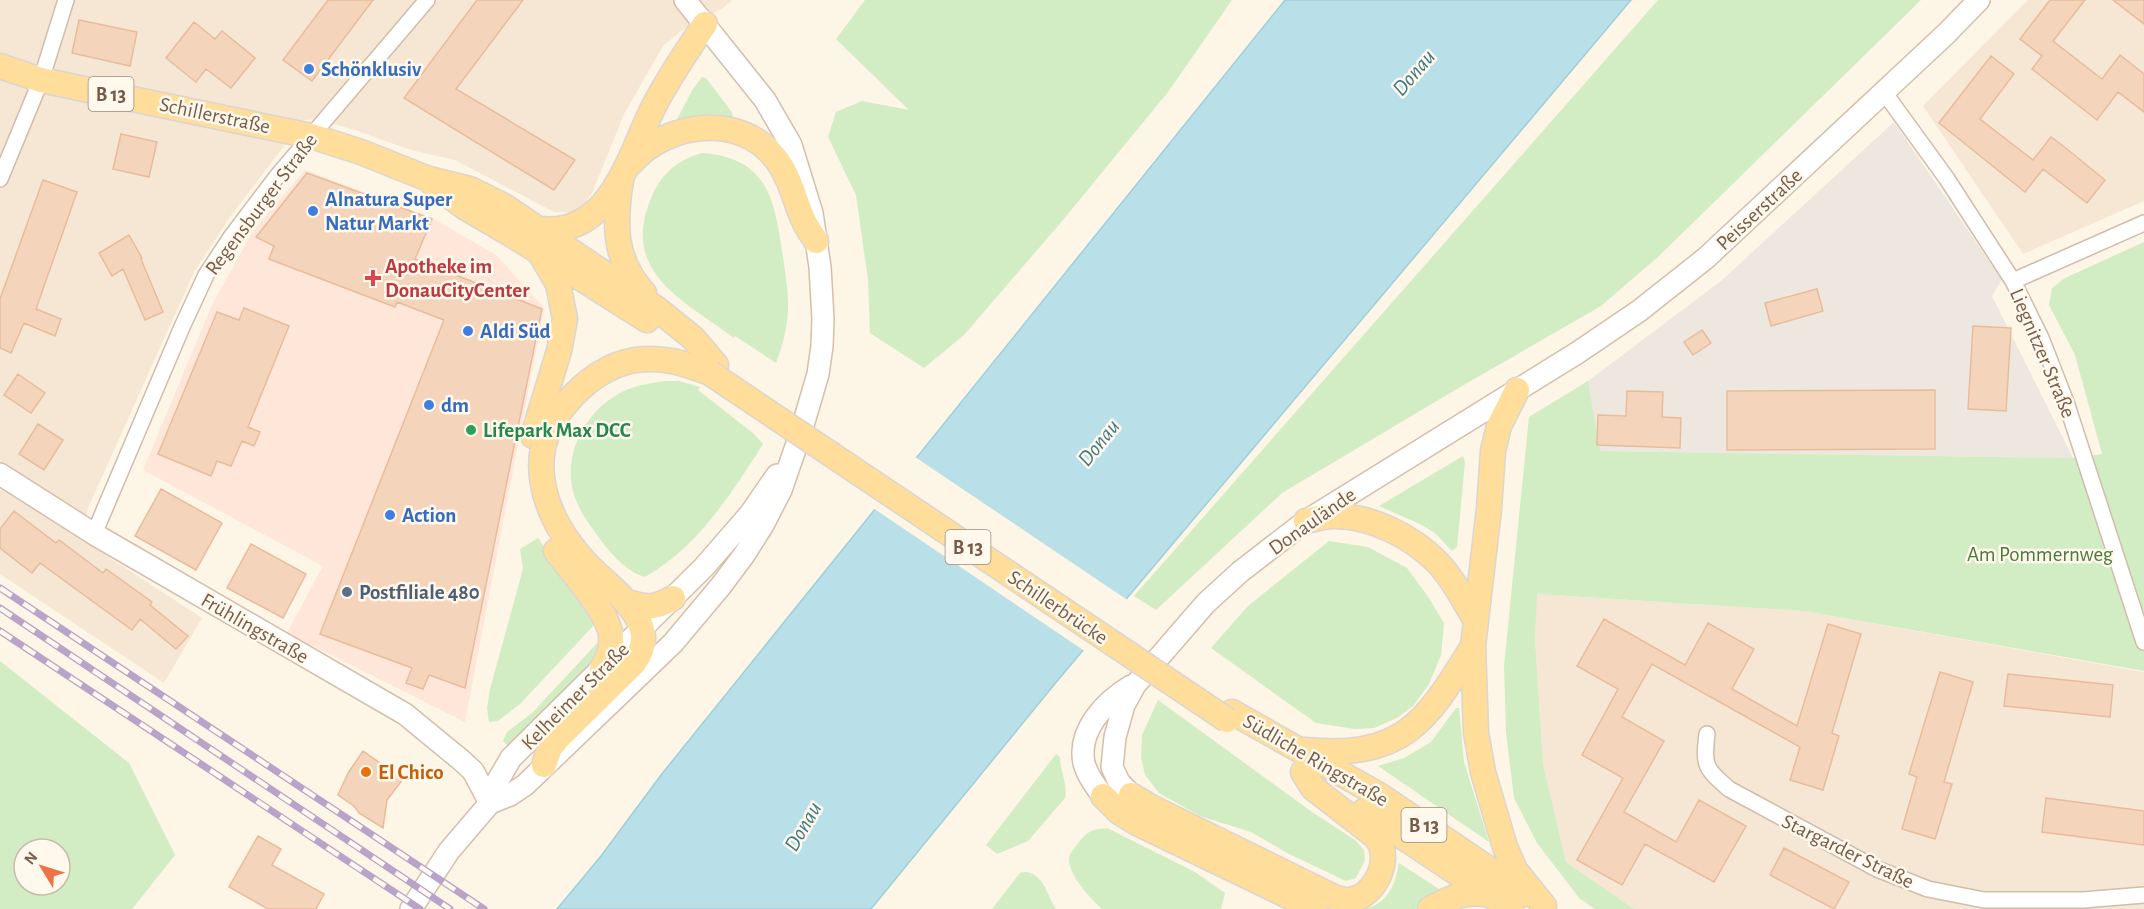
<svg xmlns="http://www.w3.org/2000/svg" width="2144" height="909" font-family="'Alegreya Sans',sans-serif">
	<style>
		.residential { fill: #f5e7d4 }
		.commercial { fill: #fee6d9 }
		.industrial { fill: #ede7e0 }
		.green { fill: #d2ecc3; fill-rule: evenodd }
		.water { fill: #b9dfe8; stroke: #9ecfdb; stroke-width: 1.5 }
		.pier { fill: #fdf5e6 }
		.building { fill: #f4d5bc; stroke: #e8bc9b; stroke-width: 1.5 }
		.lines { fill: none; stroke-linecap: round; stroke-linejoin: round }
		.street-casing { stroke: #d0bdab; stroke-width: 18 }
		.secondary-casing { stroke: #d5bfab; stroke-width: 24 }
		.primary-casing { stroke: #dcd5d0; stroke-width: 27 }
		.street { stroke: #fff; stroke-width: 15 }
		.secondary { stroke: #fff; stroke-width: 21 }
		.primary { stroke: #ffde9b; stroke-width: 24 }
		.rail-casing { stroke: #b9a3c8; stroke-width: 7 }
		.rail { stroke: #fff9ed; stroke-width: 4.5; stroke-dasharray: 14; stroke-linecap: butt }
		.primary-bridge-casing { stroke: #dcd5d0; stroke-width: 27; stroke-linecap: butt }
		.primary-bridge { stroke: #ffde9b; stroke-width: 24 }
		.shop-dot { fill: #3f7fe0; stroke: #fff9ed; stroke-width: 2 }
		.health-dot { fill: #e0444e; stroke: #fff9ed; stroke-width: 2 }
		.leisure-dot { fill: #2e9e5b; stroke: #fff9ed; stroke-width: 2 }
		.service-dot { fill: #5c6f8a; stroke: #fff9ed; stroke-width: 2 }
		.food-dot { fill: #e8710a; stroke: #fff9ed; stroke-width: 2 }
		.labels { text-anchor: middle; stroke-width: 5; stroke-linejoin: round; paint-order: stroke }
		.shield { fill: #fff9ed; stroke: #a08b7a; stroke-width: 1.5 }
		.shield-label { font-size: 20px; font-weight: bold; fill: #785c49 }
		.shop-label { font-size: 21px; font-weight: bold; fill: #366cbe; stroke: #fff9ed; text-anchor: start }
		.street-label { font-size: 21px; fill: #785c49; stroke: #fff9ed }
		.health-label { font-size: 21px; font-weight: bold; fill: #be3a42; stroke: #fff9ed; text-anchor: start }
		.leisure-label { font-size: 21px; font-weight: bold; fill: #27864d; stroke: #fff9ed; text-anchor: start }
		.park-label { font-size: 21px; fill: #4c793d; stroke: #fff9ed }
		.service-label { font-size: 21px; font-weight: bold; fill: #4e5e75; stroke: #fff9ed; text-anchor: start }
		.food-label { font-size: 21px; font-weight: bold; fill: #c56008; stroke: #fff9ed; text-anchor: start }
		.water-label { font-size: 22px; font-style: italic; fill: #3f7785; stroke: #fff9ed }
	</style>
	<rect width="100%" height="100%" fill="#fdf5e6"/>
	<!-- residential -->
	<path class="residential" d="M0 0H732L723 8 681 31 663 46 624 114 592 193 584 204 572 212H554L455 160 411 150 355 130 316 119 305 120 300 125 230 217 194 272 88 508 85 522 87 537 96 549 202 618 164 683 0 574Z
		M2028 0H2144V201L2023 254 1923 106Z
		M1536 594 1804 611 2144 672V909H1634L1566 862 1543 764 1535 639Z"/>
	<!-- commercial -->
	<path class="commercial" d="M305 170 430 217 496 255 544 308 465 722 287 633 323 566 143 470 212 305 253 231Z"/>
	<!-- industrial -->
	<path class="industrial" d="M1894 122 2002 280 1992 296 2073 458 1599 451 1588 381 1721 281Z"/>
	<!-- green -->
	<path class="green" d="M865 0H1232L1168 92 1063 220 964 335 924 368 870 333 868 280 856 195 828 137 836 112 862 101 909 110 836 39Z
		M1658 0H1921L1659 256 1601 306 1455 390 1282 493 1156 610 1134 596Z
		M702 77 706 78 731 111 735 122 676 121 693 89Z
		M702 153C766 158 774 196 782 251 789 297 793 318 776 363L735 336 734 338C682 299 619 272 652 196 662 173 678 160 702 153Z
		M2144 242V671L1804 611 1537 594 1535 639 1543 764 1566 862 1634 909H1595L1580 899 1537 843 1514 798 1506 732 1504 666 1529 417 1588 381 1600 451 2073 458 2102 454 2075 355 2049 305 2052 288 2065 278Z
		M666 381H679L700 387 698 390 754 434 763 444C731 494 698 547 645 577 628 573 610 553 600 539 588 523 576 507 572 487 565 447 589 407 626 390 638 385 652 383 666 381Z
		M1463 456 1465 462 1457 547 1452 551 1436 534 1422 525 1379 506Z
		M538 538 595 624 520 704 498 721 489 722 487 708 490 689 523 569 520 549Z
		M1329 541 1368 547 1407 568 1429 598 1444 623 1441 655 1429 684 1413 706 1397 718 1374 728 1355 729 1316 723 1211 648 1248 606Z
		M600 640V645L592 661 511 744 507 745 503 741 507 732 532 713Z
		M0 661 129 763 175 855 132 909H0ZM24 849H60V885H24Z
		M1158 700 1312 812 1355 840 1364 850 1365 860 1356 878 1346 881 1289 854 1251 832 1200 816 1159 793 1145 775 1141 757 1142 735Z
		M1456 708H1459L1464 762 1489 842 1378 766 1404 758 1431 742Z
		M1056 754 1060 757C1060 771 1068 785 1065 798L1028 841 997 854 986 845Z
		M1107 828 1195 872 1225 893 1221 909H1102C1091 899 1068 875 1069 858 1070 852 1076 847 1079 842 1088 831 1093 829 1107 828Z
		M1399 863 1442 891 1415 909H1363C1388 905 1395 885 1399 863Z
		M1025 872C1045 874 1046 895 1056 909H992L1020 873Z"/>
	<!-- water -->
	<path class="water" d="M1285 0H1631L1058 680 871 909H557L601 856 661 775Z"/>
	<!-- pier -->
	<path class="pier" d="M915 457 1129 601 1086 652 873 508Z"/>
	<!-- building -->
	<path class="building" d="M328 0H373L312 81 283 60Z
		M477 0H523L456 89 575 160 554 190 404 98Z
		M2050 0H2085L2053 41 2102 79 2120 55 2144 74V112L2118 92 2097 120 2032 69 2042 56 2020 39Z
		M2113 0H2144V24Z
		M79 20 137 32 130 66 72 53Z
		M194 22 215 39 222 31 255 58 231 88 206 69 196 82 166 58Z
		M1991 56 2014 74 1980 119 2033 160 2051 137 2062 145 2105 180 2087 203 2043 169 2025 192 1939 123Z
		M121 134 157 142 149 177 113 169Z
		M307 173 432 219 415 259 542 309 465 688 429 675 423 689 406 683 412 668 320 634 444 320 397 302 395 307 269 259 274 246 256 237Z
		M43 180 77 192 36 309 61 319 55 336 24 323 11 353 0 348V299Z
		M129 235 142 258 141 259 163 312 145 320 123 269 112 276 99 253Z
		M1817 289 1823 311 1771 326 1765 303Z
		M244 308 289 326 248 427 260 432 254 446 242 441 231 466 217 461 211 476 158 454 217 312 239 320Z
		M1973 326 2011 328 2006 411 1968 409Z
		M1702 330 1711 343 1693 355 1684 342Z
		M18 374 45 393 31 413 4 395Z
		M1935 390V449L1727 450V391Z
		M1627 391 1663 392 1662 417 1681 418 1680 448 1597 445 1598 415 1626 416Z
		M38 424 63 440 44 470 19 454Z
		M161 489 222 523 196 570 135 536Z
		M14 511 56 543 59 540 103 573 106 569 152 602 150 605 188 636 176 649 140 619 132 630 40 563 32 573 0 548V529Z
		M251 544 306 574 283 618 227 588Z
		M1604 619 1685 665 1708 623 1754 649 1732 689 1797 726 1828 624 1861 634 1832 733 1839 736 1823 790 1790 780 1800 747 1652 664 1622 717 1664 741 1624 812 1676 842 1699 800 1746 826 1714 882 1645 844 1622 885 1577 860 1623 778 1582 755 1618 689 1577 666Z
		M1940 672 1973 682 1944 782 1952 784 1935 839 1902 829 1917 777 1909 774Z
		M2008 674 2113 685 2110 717 2004 706Z
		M363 751 403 779 387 800 383 828 359 813 354 806 338 795 348 773Z
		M2046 798 2144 811V845L2042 832Z
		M258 836 281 849 272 865 324 894 316 909H268L229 887Z
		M1784 848 1849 882 1834 909 1770 875Z"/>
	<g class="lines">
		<!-- street casing -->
		<g class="street-casing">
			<path id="street" d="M1884 92 1947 179 2013 281 2041 338 2066 402 2144 642
				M0 179 41 80 66 0
				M2013 281 2144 223
				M94 534 182 327 206 275 231 237 278 175 427 0
				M1707 734C1703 766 1705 768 1729 789L1877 869 1928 889 1984 900H2083L2144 895"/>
		</g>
		<!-- secondary casing -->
		<g class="secondary-casing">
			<path id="secondary" d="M0 474 94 534 405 714 461 760 473 771 490 803
				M1131 795 1119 782 1112 767 1115 737 1124 705 1135 685 1206 603 1240 572 1306 521 1577 353 1639 311 1706 258 1947 33 1979 0
				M1103 796C1095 786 1087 775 1084 763 1077 730 1106 701 1131 686
				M490 803 510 795 525 785 673 643 720 587 744 555 763 525 781 490 801 432 818 374 822 346 823 319 820 267 812 213 791 145 765 100 685 0
				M411 909 449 851 490 803 494 787 511 758 704 567 750 514 777 475"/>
		</g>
		<!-- primary casing -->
		<g class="primary-casing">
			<path id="primary" d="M0 66 41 80 311 136 361 152 426 178 470 189 504 206 657 309 693 338 716 365
				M631 163C666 122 741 112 776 159 791 178 794 200 804 221 807 228 812 234 816 241
				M621 180C614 223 613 259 644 293
				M433 184 466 208 514 236 647 320
				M540 229C611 237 629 155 654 106 669 77 687 51 705 24
				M1517 390 1499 426 1493 451 1489 509 1473 646 1476 733 1483 772 1505 847 1515 870 1544 906
				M533 436 559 351 565 319 558 284 540 253
				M1306 521C1315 519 1324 516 1333 516 1370 515 1413 537 1438 563 1454 580 1464 601 1476 621
				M556 551C571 571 611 615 611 638 612 650 607 659 602 669
				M625 601C646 608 654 609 673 598
				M1232 712 1379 795 1526 894
				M1304 750C1403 759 1425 724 1473 646
				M544 765 550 748 558 738 634 663C665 621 608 588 584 561 544 517 522 456 564 406 582 384 606 365 635 360 663 356 684 363 710 373
				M1131 795 1151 807 1336 898C1341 899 1346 901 1350 900 1372 897 1387 869 1382 849 1381 844 1378 840 1375 836L1313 788 1303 772
				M1103 796 1119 812 1137 823 1315 909
				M1364 811 1511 909
				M1430 909C1452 897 1464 890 1490 895"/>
		</g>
		<!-- street -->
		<use href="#street" class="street"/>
		<!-- secondary -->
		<use href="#secondary" class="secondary"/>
		<!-- primary -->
		<use href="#primary" class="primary"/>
		<!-- rail casing -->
		<g class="rail-casing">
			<path id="rail" d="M0 588 484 909
				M0 608 450 909
				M0 631 420 909"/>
		</g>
		<!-- rail -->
		<use href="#rail" class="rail"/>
		<!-- primary-bridge casing -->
		<g class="primary-bridge-casing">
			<path id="primary-bridge" d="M710 373 1227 720"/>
		</g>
		<!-- primary-bridge -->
		<use href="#primary-bridge" class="primary-bridge"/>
	</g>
	<!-- markers -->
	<g class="shop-dot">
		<circle cx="309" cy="69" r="6"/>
		<circle cx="313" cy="211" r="6"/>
		<circle cx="468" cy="331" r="6"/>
		<circle cx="429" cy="405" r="6"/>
		<circle cx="390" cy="515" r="6"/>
	</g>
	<path class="health-dot" d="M370 269h6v6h6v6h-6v6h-6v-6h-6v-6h6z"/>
	<circle class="leisure-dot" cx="471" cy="430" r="6"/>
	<circle class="service-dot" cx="347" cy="592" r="6"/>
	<circle class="food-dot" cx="366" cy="772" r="6"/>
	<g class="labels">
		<!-- shield labels -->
		<g class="shield">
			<rect x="88.5" y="77" width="45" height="34" rx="4.5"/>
			<rect x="945.5" y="530" width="45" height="34" rx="4.5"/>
			<rect x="1401.5" y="808" width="45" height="34" rx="4.5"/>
		</g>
		<g class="shield-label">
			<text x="111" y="101">B 13</text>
			<text x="968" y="554">B 13</text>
			<text x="1424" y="832">B 13</text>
		</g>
		<!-- shop labels -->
		<g class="shop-label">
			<text x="321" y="76">Schönklusiv</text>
			<text x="325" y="206">Alnatura Super<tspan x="325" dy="24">Natur Markt</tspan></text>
			<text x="480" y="338">Aldi Süd</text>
			<text x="441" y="412">dm</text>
			<text x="402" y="522">Action</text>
		</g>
		<!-- street labels -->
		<g class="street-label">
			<text transform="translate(215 115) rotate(12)" y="7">Schillerstraße</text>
			<text transform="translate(261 204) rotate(-53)" y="7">Regensburger Straße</text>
			<text transform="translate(1759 209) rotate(-43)" y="7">Peisserstraße</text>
			<text transform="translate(2043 353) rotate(67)" y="7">Liegnitzer Straße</text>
			<text transform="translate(1312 521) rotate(-35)" y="7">Donaulände</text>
			<text transform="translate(1058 607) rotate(34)" y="7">Schillerbrücke</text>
			<text transform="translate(255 628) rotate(30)" y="7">Frühlingstraße</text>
			<text transform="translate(575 696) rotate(-45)" y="7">Kelheimer Straße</text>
			<text transform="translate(1316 760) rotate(30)" y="7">Südliche Ringstraße</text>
			<text transform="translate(1848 851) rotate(26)" y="7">Stargarder Straße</text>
		</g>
		<!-- health labels -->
		<g class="health-label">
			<text x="385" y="273">Apotheke im<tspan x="385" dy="24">DonauCityCenter</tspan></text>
		</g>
		<!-- leisure labels -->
		<g class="leisure-label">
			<text x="483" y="437">Lifepark Max DCC</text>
		</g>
		<!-- park labels -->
		<g class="park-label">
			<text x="2040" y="561">Am Pommernweg</text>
		</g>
		<!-- service labels -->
		<g class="service-label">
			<text x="359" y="599">Postfiliale 480</text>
		</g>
		<!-- food labels -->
		<g class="food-label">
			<text x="378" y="779">El Chico</text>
		</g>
		<!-- water labels -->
		<g class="water-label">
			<text transform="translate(1413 72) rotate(-49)" y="8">Donau</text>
			<text transform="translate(1098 442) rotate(-51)" y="8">Donau</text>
			<text transform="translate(802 826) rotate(-60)" y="8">Donau</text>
		</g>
	</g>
	<!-- north arrow -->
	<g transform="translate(42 867) rotate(308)"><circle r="28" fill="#fff9ed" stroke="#c9baab" stroke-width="1.5"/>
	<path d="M0-4.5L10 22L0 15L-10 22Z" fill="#ed7245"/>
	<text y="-9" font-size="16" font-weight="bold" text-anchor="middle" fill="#785c49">N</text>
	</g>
</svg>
